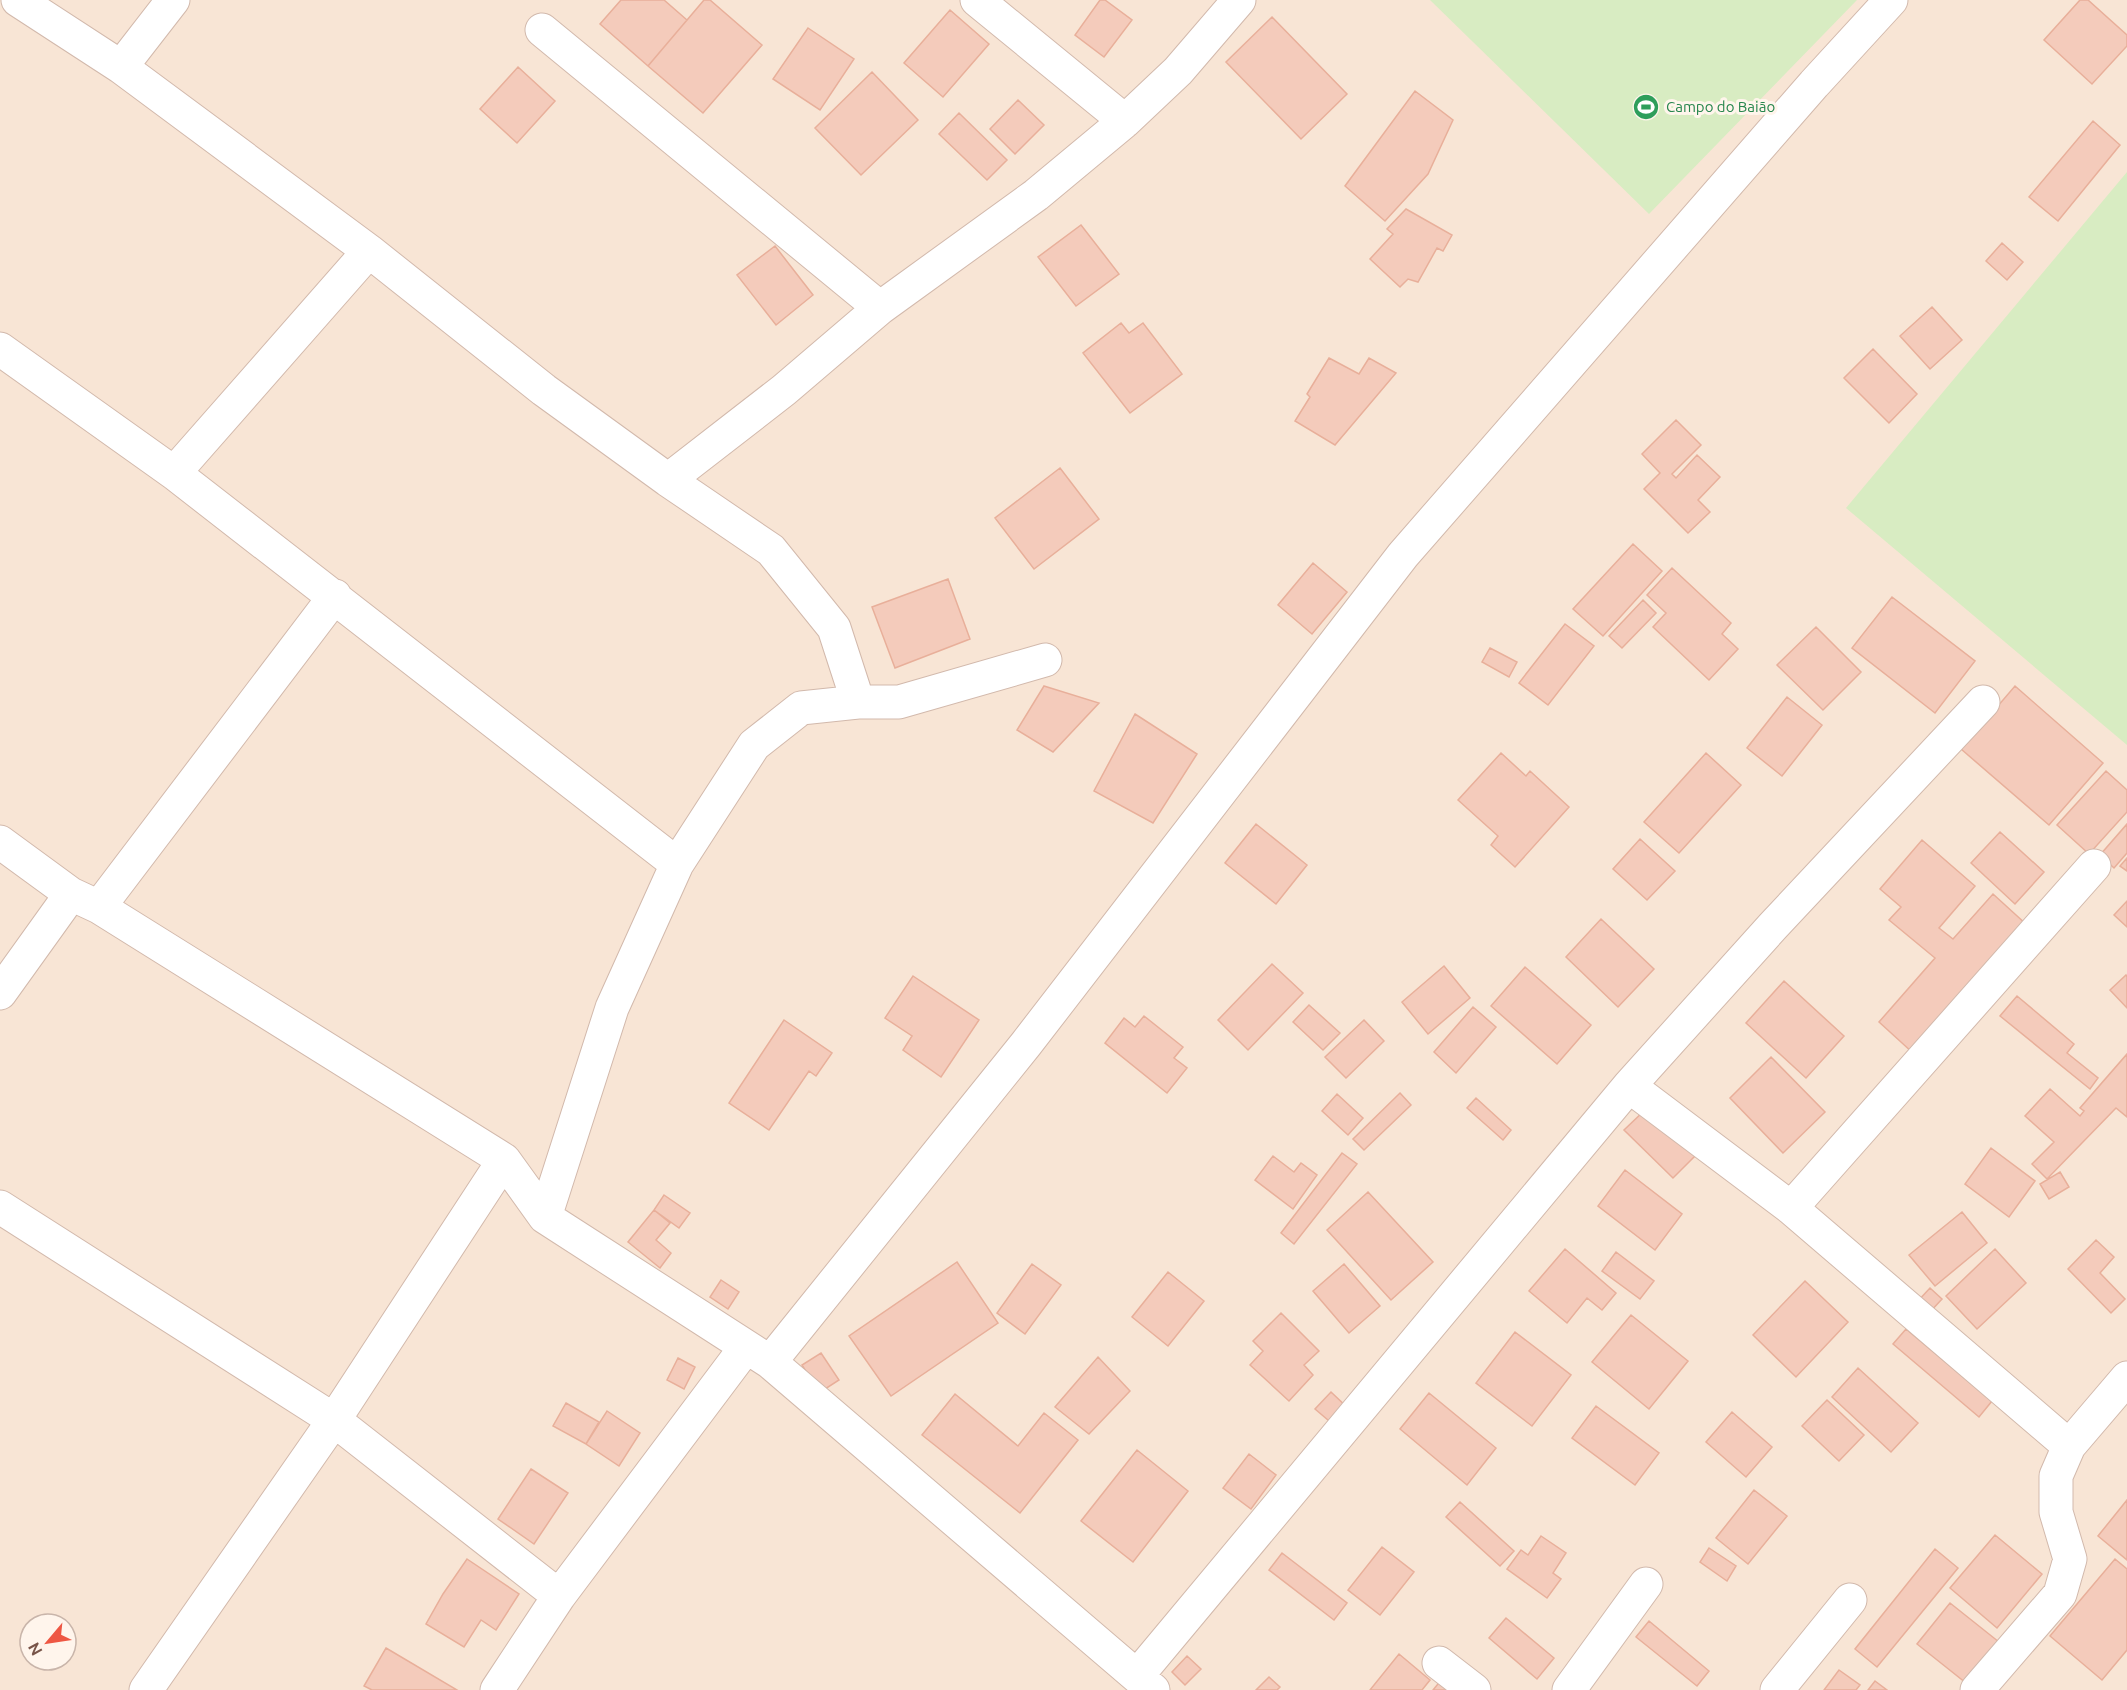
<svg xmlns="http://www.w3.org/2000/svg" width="2127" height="1690" font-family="Ubuntu,sans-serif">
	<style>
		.residential { fill: #f8e5d5; fill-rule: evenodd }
		.green { fill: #d8ecc2 }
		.building { fill: #f4cbbb; stroke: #e8af9a; stroke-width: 1.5 }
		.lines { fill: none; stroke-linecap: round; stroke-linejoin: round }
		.minor-casing { stroke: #d2b9ac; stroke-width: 35 }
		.minor { stroke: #fff; stroke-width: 33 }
		.labels { text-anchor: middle; stroke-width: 6; stroke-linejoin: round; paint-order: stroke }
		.leisure-label { font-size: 15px; fill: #27864d; stroke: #fff5ec; text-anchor: start }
	</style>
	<rect width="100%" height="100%" fill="#fdf1e5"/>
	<!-- residential -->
	<path class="residential" d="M0 0H2127V1690H0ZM30 1624H66V1660H30Z"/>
	<!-- green -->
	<path class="green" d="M1430 0H1857L1649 214Z
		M2127 172V745L1846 508Z"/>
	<!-- building -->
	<path class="building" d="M621 0H664L687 20 648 66 600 24Z
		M704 0H710L762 45 703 113 648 66Z
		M1100 0H1105L1132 20 1104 57 1075 35Z
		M2080 0H2088L2127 35V46L2092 84 2044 40Z
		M950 10 989 44 943 97 904 63Z
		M1272 17 1347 94 1301 139 1226 62Z
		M808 28 854 59 820 110 773 79Z
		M518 67 555 101 517 143 480 109Z
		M872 72 918 120 861 175 815 128Z
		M1415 91 1453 120 1428 174 1385 221 1345 186Z
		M1018 100 1044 125 1015 154 990 129Z
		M959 113 1007 160 987 180 939 134Z
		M2093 121 2120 145 2058 221 2029 197Z
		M1406 209 1452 235 1443 251 1437 248 1418 282 1408 279 1400 287 1370 259 1393 234 1387 229Z
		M1081 225 1119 274 1076 306 1038 257Z
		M2002 243 2023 262 2007 280 1986 261Z
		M775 246 813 295 776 325 737 275Z
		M1932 307 1962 340 1930 369 1900 336Z
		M1121 323 1129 333 1143 323 1182 374 1130 413 1083 353Z
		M1873 349 1917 394 1889 423 1844 378Z
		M1329 358 1359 374 1369 358 1396 373 1335 445 1295 421 1310 397 1307 394Z
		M1676 420 1701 445 1672 474 1676 478 1697 455 1720 477 1698 500 1710 512 1688 533 1644 489 1660 473 1642 454Z
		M1060 468 1099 519 1034 569 995 518Z
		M1633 544 1662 571 1603 636 1573 609Z
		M1313 563 1347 592 1312 634 1278 605Z
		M1672 568 1731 623 1722 634 1738 649 1709 680 1653 627 1666 613 1647 595Z
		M948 579 970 639 895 668 872 607Z
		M1892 597 1975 661 1935 713 1852 648Z
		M1643 600 1656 613 1622 648 1609 636Z
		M1565 624 1594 646 1548 705 1519 683Z
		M1816 627 1861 672 1823 710 1777 665Z
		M1490 648 1517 662 1509 677 1482 662Z
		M1044 686 1099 703 1053 752 1017 730Z
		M2015 686 2103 763 2049 825 1961 749Z
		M1787 697 1822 725 1782 776 1747 748Z
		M1135 714 1197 754 1153 823 1094 791Z
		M1501 753 1526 776 1530 771 1569 807 1515 867 1491 845 1498 836 1458 800Z
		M1706 753 1741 785 1679 853 1644 822Z
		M2106 771 2127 790V812L2089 854 2057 825Z
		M1256 824 1307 865 1276 904 1225 863Z
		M2127 824V853L2114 868 2100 855Z
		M2000 832 2044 872 2015 904 1971 863Z
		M1640 839 1675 871 1647 900 1613 869Z
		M1922 840 1975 886 1939 928 1953 939 1993 894 2027 925 1913 1053 1879 1022 1935 958 1889 920 1901 907 1880 889Z
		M2127 858V871L2120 866Z
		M2127 901V927L2114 915Z
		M1601 919 1654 969 1618 1007 1566 957Z
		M1272 964 1303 993 1248 1050 1218 1020Z
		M1444 966 1470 998 1428 1034 1402 1002Z
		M1525 967 1591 1025 1557 1064 1491 1006Z
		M2126 975 2127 977V1008L2110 990Z
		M913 976 979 1020 941 1077 903 1050 912 1036 885 1018Z
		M1784 981 1844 1036 1806 1078 1746 1023Z
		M2017 996 2074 1044 2067 1053 2098 1078 2090 1089 2000 1016Z
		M1309 1005 1340 1033 1323 1050 1293 1022Z
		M1473 1007 1496 1027 1456 1073 1434 1052Z
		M1144 1016 1183 1047 1174 1058 1187 1068 1167 1093 1105 1043 1124 1018 1135 1027Z
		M784 1020 832 1053 816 1076 809 1071 769 1130 729 1103Z
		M1364 1020 1384 1041 1346 1078 1325 1057Z
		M2127 1054V1117L2116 1108 2047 1179 2032 1164 2054 1142 2025 1116 2050 1089 2080 1116 2084 1111 2080 1108Z
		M1771 1057 1825 1112 1783 1153 1730 1098Z
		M1400 1093 1411 1105 1364 1150 1353 1139Z
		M1337 1094 1363 1118 1348 1135 1322 1111Z
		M1476 1098 1511 1130 1503 1140 1467 1108Z
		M1646 1109 1695 1156 1673 1178 1624 1130Z
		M1991 1148 2035 1181 2009 1217 1965 1184Z
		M1342 1153 1357 1164 1294 1244 1281 1233Z
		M1273 1156 1294 1172 1301 1163 1317 1175 1293 1209 1255 1180Z
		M1625 1170 1682 1214 1655 1250 1598 1206Z
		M2060 1172 2069 1187 2049 1199 2040 1184Z
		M1368 1192 1433 1262 1391 1300 1327 1230Z
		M664 1195 690 1213 679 1228 654 1210Z
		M654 1210 670 1223 656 1240 671 1253 660 1268 628 1242Z
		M1962 1212 1987 1243 1935 1286 1909 1255Z
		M2096 1240 2114 1257 2100 1273 2125 1299 2111 1313 2068 1269Z
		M1565 1249 1616 1293 1602 1310 1587 1298 1567 1323 1529 1291Z
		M1995 1249 2026 1283 1977 1329 1946 1296Z
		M1616 1252 1654 1281 1640 1299 1602 1271Z
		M957 1262 998 1323 891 1396 849 1336Z
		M1032 1264 1061 1285 1025 1334 997 1313Z
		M1344 1264 1380 1306 1349 1333 1313 1291Z
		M1168 1272 1204 1301 1168 1346 1132 1317Z
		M721 1280 739 1292 728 1309 710 1297Z
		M1805 1281 1848 1322 1796 1377 1753 1335Z
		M1930 1288 1942 1299 1929 1313 1917 1302Z
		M1281 1313 1319 1351 1304 1365 1313 1375 1289 1401 1250 1365 1263 1351 1253 1341Z
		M1631 1315 1688 1361 1649 1409 1592 1362Z
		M1906 1329 1992 1401 1979 1417 1893 1344Z
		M1515 1332 1571 1375 1532 1426 1476 1383Z
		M821 1353 839 1380 819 1393 802 1365Z
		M1098 1357 1130 1391 1089 1434 1055 1407Z
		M678 1358 695 1367 684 1389 667 1380Z
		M1858 1368 1918 1423 1891 1452 1832 1397Z
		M1331 1392 1350 1410 1335 1426 1315 1409Z
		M1429 1393 1496 1448 1467 1485 1400 1429Z
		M955 1394 1018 1446 1044 1413 1078 1440 1020 1513 922 1435Z
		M1827 1400 1864 1435 1839 1461 1802 1426Z
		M566 1403 599 1422 586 1444 553 1426Z
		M1596 1406 1659 1453 1635 1485 1572 1438Z
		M607 1411 640 1433 619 1466 586 1444Z
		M1732 1412 1772 1447 1746 1477 1706 1442Z
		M1137 1450 1188 1491 1133 1562 1081 1521Z
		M1249 1454 1276 1475 1251 1509 1223 1488Z
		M531 1469 568 1493 534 1544 498 1519Z
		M1754 1490 1787 1516 1748 1564 1716 1538Z
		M2127 1500V1560L2098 1536Z
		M1460 1502 1514 1551 1500 1566 1446 1517Z
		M1995 1535 2042 1574 1997 1628 1950 1588Z
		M1541 1536 1566 1553 1553 1573 1561 1579 1547 1598 1507 1569 1521 1550 1528 1555Z
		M1382 1547 1414 1572 1380 1615 1348 1590Z
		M1709 1548 1736 1566 1727 1581 1700 1562Z
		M1935 1549 1958 1568 1877 1667 1855 1649Z
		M1282 1553 1347 1603 1334 1620 1269 1570Z
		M467 1559 519 1594 496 1630 481 1620 464 1647 426 1624 443 1594Z
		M2115 1559 2127 1569V1650L2102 1680 2050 1636Z
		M1950 1603 1999 1642 1966 1683 1917 1644Z
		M1506 1618 1554 1658 1537 1679 1489 1638Z
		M1649 1621 1709 1671 1697 1686 1636 1637Z
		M386 1648 457 1690H372L364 1686Z
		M1399 1654 1430 1680 1422 1690H1370Z
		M1187 1656 1201 1669 1185 1685 1172 1672Z
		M1839 1670 1860 1685 1856 1690H1824Z
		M1269 1677 1280 1687 1277 1690H1256Z
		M1442 1679 1455 1690H1433Z
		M1875 1681 1887 1690H1868Z"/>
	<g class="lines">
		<!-- minor casing -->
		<g class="minor-casing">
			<path id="minor" d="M18 0 121 67 369 251 544 390 668 480 771 550 834 628 858 702
				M977 0 1125 121
				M542 30 880 308
				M121 67 173 0
				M0 349 174 473 677 864
				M174 473 369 251
				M668 480 784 390 880 308 1036 195 1125 121 1178 71 1239 0
				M0 842 71 894 99 907 504 1160 545 1217 770 1362 1153 1690
				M99 907 335 596
				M0 993 71 894
				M1629 1086 1791 1208 2069 1446
				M0 1207 334 1420 559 1596
				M1791 1208 2094 866
				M545 1217 612 1008 677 864 754 745 801 708 858 702H899L1045 660
				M770 1362 1026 1044 1403 555 1814 84 1891 0
				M1439 1663 1474 1690
				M1137 1676 1629 1086 1773 926 1983 702
				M146 1690 334 1420 504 1160
				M497 1690 559 1596 746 1347
				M1569 1690 1646 1584
				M1777 1690 1850 1600
				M1977 1690 2060 1594 2070 1559 2056 1512V1476L2069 1446 2127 1378"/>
		</g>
		<!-- minor -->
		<use href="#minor" class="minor"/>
	</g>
	<!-- icons -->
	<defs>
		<g id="stadium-disc" transform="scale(1.35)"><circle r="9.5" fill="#2e9e5b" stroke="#fff5ec"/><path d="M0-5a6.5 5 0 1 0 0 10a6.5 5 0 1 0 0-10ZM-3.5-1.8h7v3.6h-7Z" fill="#fff"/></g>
	</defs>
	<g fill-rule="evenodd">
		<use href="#stadium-disc" x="1646" y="107"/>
	</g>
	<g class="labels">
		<!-- leisure labels -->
		<g class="leisure-label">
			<text x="1666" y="112">Campo do Baião</text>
		</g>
	</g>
	<!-- north arrow -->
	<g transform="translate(48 1642) rotate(241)"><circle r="28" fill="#fff5ec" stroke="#c9b5aa" stroke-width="1.5"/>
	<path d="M0-4.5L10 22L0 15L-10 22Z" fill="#ee5743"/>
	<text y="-9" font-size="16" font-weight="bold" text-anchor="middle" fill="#785448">N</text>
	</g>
</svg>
